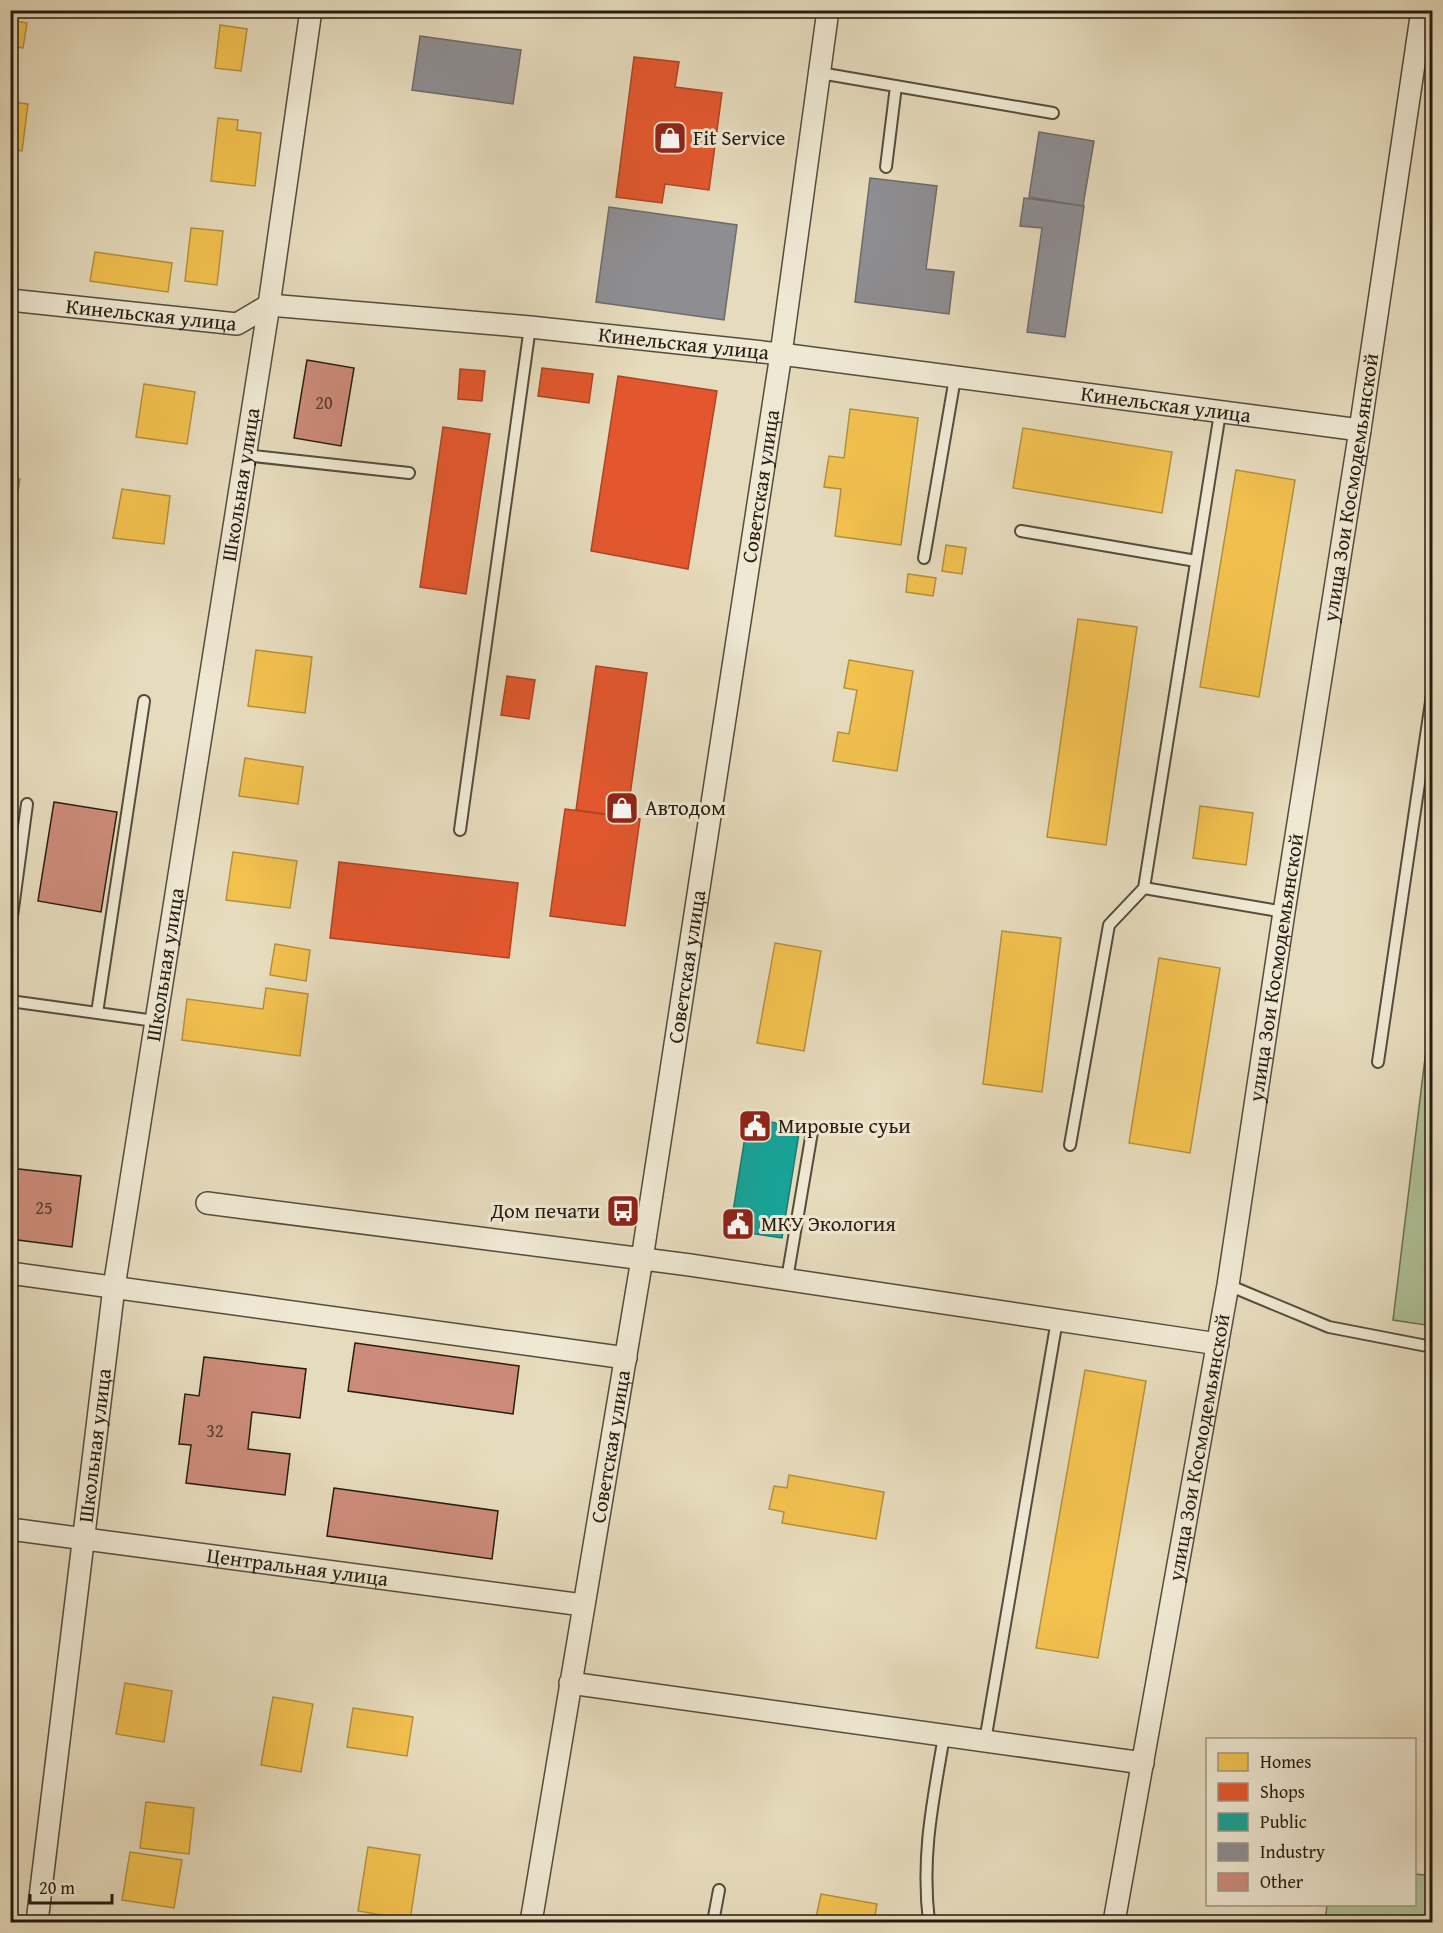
<svg xmlns="http://www.w3.org/2000/svg" width="1443" height="1933" font-family="'Gentium Book Plus',serif">
	<style>
		.green { fill: #aec196; stroke: #6a6e53; stroke-width: 1.5 }
		.homes { fill: #f2c14e; stroke: #b5903b; stroke-width: 1.5 }
		.shops { fill: #e4572e; stroke: #ab4525; stroke-width: 1.5 }
		.public { fill: #17a398; stroke: #1c7a6f; stroke-width: 1.5 }
		.industry { fill: #8d8d92; stroke: #6e6b6b; stroke-width: 1.5 }
		.building { fill: #cc8b79; stroke: #261c10; stroke-width: 1.5 }
		.lines { fill: none; stroke-linecap: round; stroke-linejoin: round }
		.service-casing { stroke: #564c3b; stroke-width: 14 }
		.minor-casing { stroke: #564c3b; stroke-width: 24 }
		.service { stroke: #efe8d3; stroke-width: 10 }
		.minor { stroke: #efe8d3; stroke-width: 21 }
		.labels { text-anchor: middle; stroke-width: 6; stroke-linejoin: round; paint-order: stroke }
		.number-label { font-size: 18px; fill: #50382a }
		.poi-label { font-size: 21px; fill: #261c10; stroke: #efe8d3; text-anchor: start }
		.street-label { font-size: 21px; fill: #261c10; stroke: #efe8d3 }
	</style>
	<rect width="100%" height="100%" fill="#e6dbbc"/>
	<filter id="stains"><feTurbulence type="fractalNoise" baseFrequency=".00333" numOctaves="4"/><feColorMatrix values="0 0 0 0 .2 0 0 0 0 .09 0 0 0 0 .02 0 0 0 .5 -.17"/></filter>
	<radialGradient id="worn" r=".72"><stop offset=".6" stop-color="#630" stop-opacity="0"/><stop offset="1" stop-color="#630" stop-opacity=".3"/></radialGradient>
	<!-- green -->
	<path class="green" d="M1432 1001V1326L1393 1320Z
		M1415 1874 1432 1876V1922H1325L1327 1905 1414 1904Z"/>
	<!-- homes -->
	<path class="homes" d="M10 20 27 23 23 48 10 46Z
		M220 25 247 29 241 71 215 68Z
		M10 102 28 104 22 151 10 149Z
		M218 118 238 120 237 130 261 133 255 186 211 181Z
		M10 202 18 203 13 242H10Z
		M191 228 223 231 217 285 185 281Z
		M95 252 172 263 168 292 90 281Z
		M144 384 195 392 187 444 136 437Z
		M850 409 918 418 901 545 835 536 841 489 824 487 829 456 844 458Z
		M1023 428 1172 452 1162 513 1013 488Z
		M1236 470 1295 480 1259 697 1200 687Z
		M10 478 20 479 12 527H10Z
		M122 489 170 496 164 544 113 538Z
		M946 545 966 548 962 574 942 571Z
		M908 574 936 578 933 596 906 592Z
		M1078 619 1137 627 1106 845 1047 837Z
		M256 650 312 657 305 713 248 706Z
		M849 660 913 671 897 771 833 761 838 732 849 734 857 690 844 688Z
		M245 758 303 767 298 804 239 796Z
		M1200 806 1253 813 1246 865 1193 858Z
		M233 852 297 861 290 908 226 900Z
		M1002 931 1061 938 1042 1092 983 1084Z
		M775 943 821 951 804 1051 757 1043Z
		M275 944 310 950 306 981 270 975Z
		M1159 958 1220 968 1190 1153 1129 1143Z
		M266 988 308 994 300 1056 182 1040 187 999 263 1009Z
		M1085 1370 1146 1381 1098 1658 1036 1648Z
		M789 1475 884 1492 876 1539 782 1523 784 1512 769 1509 774 1486 787 1488Z
		M125 1683 172 1691 164 1742 116 1734Z
		M273 1697 313 1704 301 1772 261 1765Z
		M353 1708 413 1717 407 1756 347 1747Z
		M146 1802 194 1808 189 1854 140 1848Z
		M368 1847 420 1855 410 1920 358 1911Z
		M130 1852 182 1860 174 1908 122 1900Z
		M821 1894 877 1904 874 1922H815Z"/>
	<!-- shops -->
	<path class="shops" d="M634 57 679 62 675 87 722 93 709 190 665 184 662 203 616 197Z
		M542 368 593 374 589 403 538 396Z
		M460 369 485 371 482 401 458 399Z
		M618 376 717 391 688 569 591 551Z
		M443 427 490 434 466 594 420 587Z
		M596 666 647 673 627 817 576 810Z
		M507 676 535 680 529 719 501 715Z
		M565 809 640 819 625 926 550 916Z
		M339 862 518 883 509 958 330 938Z"/>
	<!-- public -->
	<path class="public" d="M748 1118 800 1127 782 1238 730 1230Z"/>
	<!-- industry -->
	<path class="industry" d="M714 10H760L759 17Z
		M420 36 521 50 513 104 412 90Z
		M1039 132 1094 141 1083 206 1029 197Z
		M870 178 937 186 926 269 954 272 949 314 855 302Z
		M1024 198 1084 206 1065 337 1027 332 1042 228 1020 226Z
		M609 207 737 225 724 320 596 302Z"/>
	<!-- building -->
	<path class="building" d="M307 360 354 368 341 446 294 438Z
		M54 802 117 812 101 912 38 901Z
		M10 1168 81 1176 72 1247 10 1239Z
		M355 1343 519 1366 513 1414 348 1391Z
		M204 1357 306 1369 300 1418 252 1412 248 1449 290 1454 285 1495 186 1483 191 1445 179 1444 185 1394 199 1396Z
		M334 1488 498 1511 492 1559 327 1536Z"/>
	<g class="lines">
		<!-- service casing -->
		<g class="service-casing">
			<path id="service" d="M820 73 1053 113
				M886 167 896 86
				M1220 413 1144 888 1284 912
				M244 455 409 473
				M1021 531 1196 561
				M924 558 955 378
				M460 830 530 327
				M10 931 27 804
				M10 1001 155 1021
				M97 1013 144 701
				M1378 1062 1432 695
				M1070 1145 1109 925 1144 888
				M787 1279 812 1132
				M1228 1285 1329 1327 1432 1347
				M985 1741 1057 1320
				M713 1922 719 1890
				M929 1922C921 1855 933 1801 944 1736"/>
		</g>
		<!-- minor casing -->
		<g class="minor-casing">
			<g id="minor">
				<path id="s1" d="M10 300 237 324 269 305 530 327 781 354 1360 430"/>
				<path d="M207 1203 690 1265 1218 1344"/>
				<path d="M10 1273 626 1358"/>
				<path id="s2" d="M10 1529 583 1605"/>
				<path d="M570 1683 1143 1763"/>
				<path id="s3" d="M37 1922 114 1287 269 305 311 10"/>
				<path id="s4" d="M531 1922 642 1259 781 354 828 10"/>
				<path id="s5" d="M1114 1922 1228 1285 1284 912 1360 430 1422 10"/>
			</g>
		</g>
		<!-- service -->
		<use href="#service" class="service"/>
		<!-- minor -->
		<use href="#minor" class="minor"/>
	</g>
	<!-- icons -->
	<defs>
		<g id="shop-square" transform="scale(1.725)"><rect x="-9" y="-9" width="18" height="18" rx="4" fill="#8f2418" stroke="#efe8d3"/><path d="M-5-2.5h2.3a2.7 3.5 0 0 1 5.4 0H5L5.5 6h-11ZM-1.5-2.5h3a1.5 2.3 0 0 0-3 0Z" fill="#fff"/></g>
		<g id="civic-square" transform="scale(1.725)"><rect x="-9" y="-9" width="18" height="18" rx="4" fill="#8f2418" stroke="#efe8d3"/><path d="M-.6-6.5H3V-4.5H.6V-3L4-1V1h2V6H-6V1h2V-1L-.6-3ZM-1.2 2.5V6h2.4V2.5Z" fill="#fff"/></g>
		<g id="bus-square" transform="scale(1.725)"><rect x="-9" y="-9" width="18" height="18" rx="4" fill="#8f2418" stroke="#efe8d3"/><path d="M-5-6H5V4H4V6H2V4H-2V6H-4V4H-5ZM-3.5-4V0h7V-4ZM-3.5 1.2v1.5H-2V1.2ZM2 1.2v1.5H3.5V1.2Z" fill="#fff"/></g>
	</defs>
	<g fill-rule="evenodd">
		<use href="#shop-square" x="670" y="138"/>
		<use href="#shop-square" x="622" y="808"/>
		<use href="#civic-square" x="755" y="1126"/>
		<use href="#bus-square" x="623" y="1211"/>
		<use href="#civic-square" x="738" y="1224"/>
	</g>
	<g class="labels">
		<!-- number labels -->
		<g class="number-label">
			<text x="324" y="409">20</text>
			<text x="44" y="1214">25</text>
			<text x="215" y="1437">32</text>
		</g>
		<!-- poi labels -->
		<g class="poi-label">
			<text x="693" y="145">Fit Service</text>
			<text x="645" y="815">Автодом</text>
			<text x="778" y="1133">Мировые суьи</text>
			<text x="600" y="1218" text-anchor="end">Дом печати</text>
			<text x="761" y="1231">МКУ Экология</text>
		</g>
		<!-- street labels -->
		<g class="street-label">
			<text dy="7" stroke="none"><textPath href="#s1" startOffset="142">Кинельская улица</textPath></text>
			<text dy="7" stroke="none"><textPath href="#s1" startOffset="682">Кинельская улица</textPath></text>
			<text dy="7" stroke="none"><textPath href="#s1" startOffset="1168">Кинельская улица</textPath></text>
			<text dy="7" stroke="none"><textPath href="#s3" startOffset="1452">Школьная улица</textPath></text>
			<text dy="7" stroke="none"><textPath href="#s4" startOffset="1454">Советская улица</textPath></text>
			<text dy="7" stroke="none"><textPath href="#s5" startOffset="1454">улица Зои Космодемьянской</textPath></text>
			<text dy="7" stroke="none"><textPath href="#s3" startOffset="966">Школьная улица</textPath></text>
			<text dy="7" stroke="none"><textPath href="#s4" startOffset="968">Советская улица</textPath></text>
			<text dy="7" stroke="none"><textPath href="#s5" startOffset="968">улица Зои Космодемьянской</textPath></text>
			<text dy="7" stroke="none"><textPath href="#s3" startOffset="480">Школьная улица</textPath></text>
			<text dy="7" stroke="none"><textPath href="#s4" startOffset="482">Советская улица</textPath></text>
			<text dy="7" stroke="none"><textPath href="#s5" startOffset="482">улица Зои Космодемьянской</textPath></text>
			<text dy="7" stroke="none"><textPath href="#s2" startOffset="290">Центральная улица</textPath></text>
		</g>
	</g>
	<!-- margin -->
	<rect width="1443" height="1933" fill="none" stroke="#e6dbbc" stroke-width="36"/>
	<rect x="12" y="12" width="1419" height="1909" fill="none" stroke="#261c10" stroke-width="3"/>
	<rect x="18" y="18" width="1407" height="1897" fill="none" stroke="#261c10" stroke-width="1.5"/>
	<!-- legend -->
	<rect x="1206" y="1738" width="210" height="168" fill="#efe8d3" stroke="#9f9685" stroke-width="1.5"/>
	<rect x="1218" y="1753" width="30" height="18" fill="#f2c14e" stroke="#9f9685" stroke-width="1.5"/>
	<text x="1260" y="1768" font-size="18" fill="#261c10">Homes</text>
	<rect x="1218" y="1783" width="30" height="18" fill="#e4572e" stroke="#9f9685" stroke-width="1.5"/>
	<text x="1260" y="1798" font-size="18" fill="#261c10">Shops</text>
	<rect x="1218" y="1813" width="30" height="18" fill="#17a398" stroke="#9f9685" stroke-width="1.5"/>
	<text x="1260" y="1828" font-size="18" fill="#261c10">Public</text>
	<rect x="1218" y="1843" width="30" height="18" fill="#8d8d92" stroke="#9f9685" stroke-width="1.5"/>
	<text x="1260" y="1858" font-size="18" fill="#261c10">Industry</text>
	<rect x="1218" y="1873" width="30" height="18" fill="#cc8b79" stroke="#9f9685" stroke-width="1.5"/>
	<text x="1260" y="1888" font-size="18" fill="#261c10">Other</text>
	<!-- scale -->
	<path d="M30 1894v9h82v-9" fill="none" stroke="#261c10" stroke-width="3"/>
	<text x="39" y="1894" font-size="18" fill="#261c10" stroke="#efe8d3" stroke-width="4.5" paint-order="stroke">20 m</text>
	<rect width="100%" height="100%" filter="url(#stains)"/>
	<rect width="100%" height="100%" fill="url(#worn)"/>
</svg>
